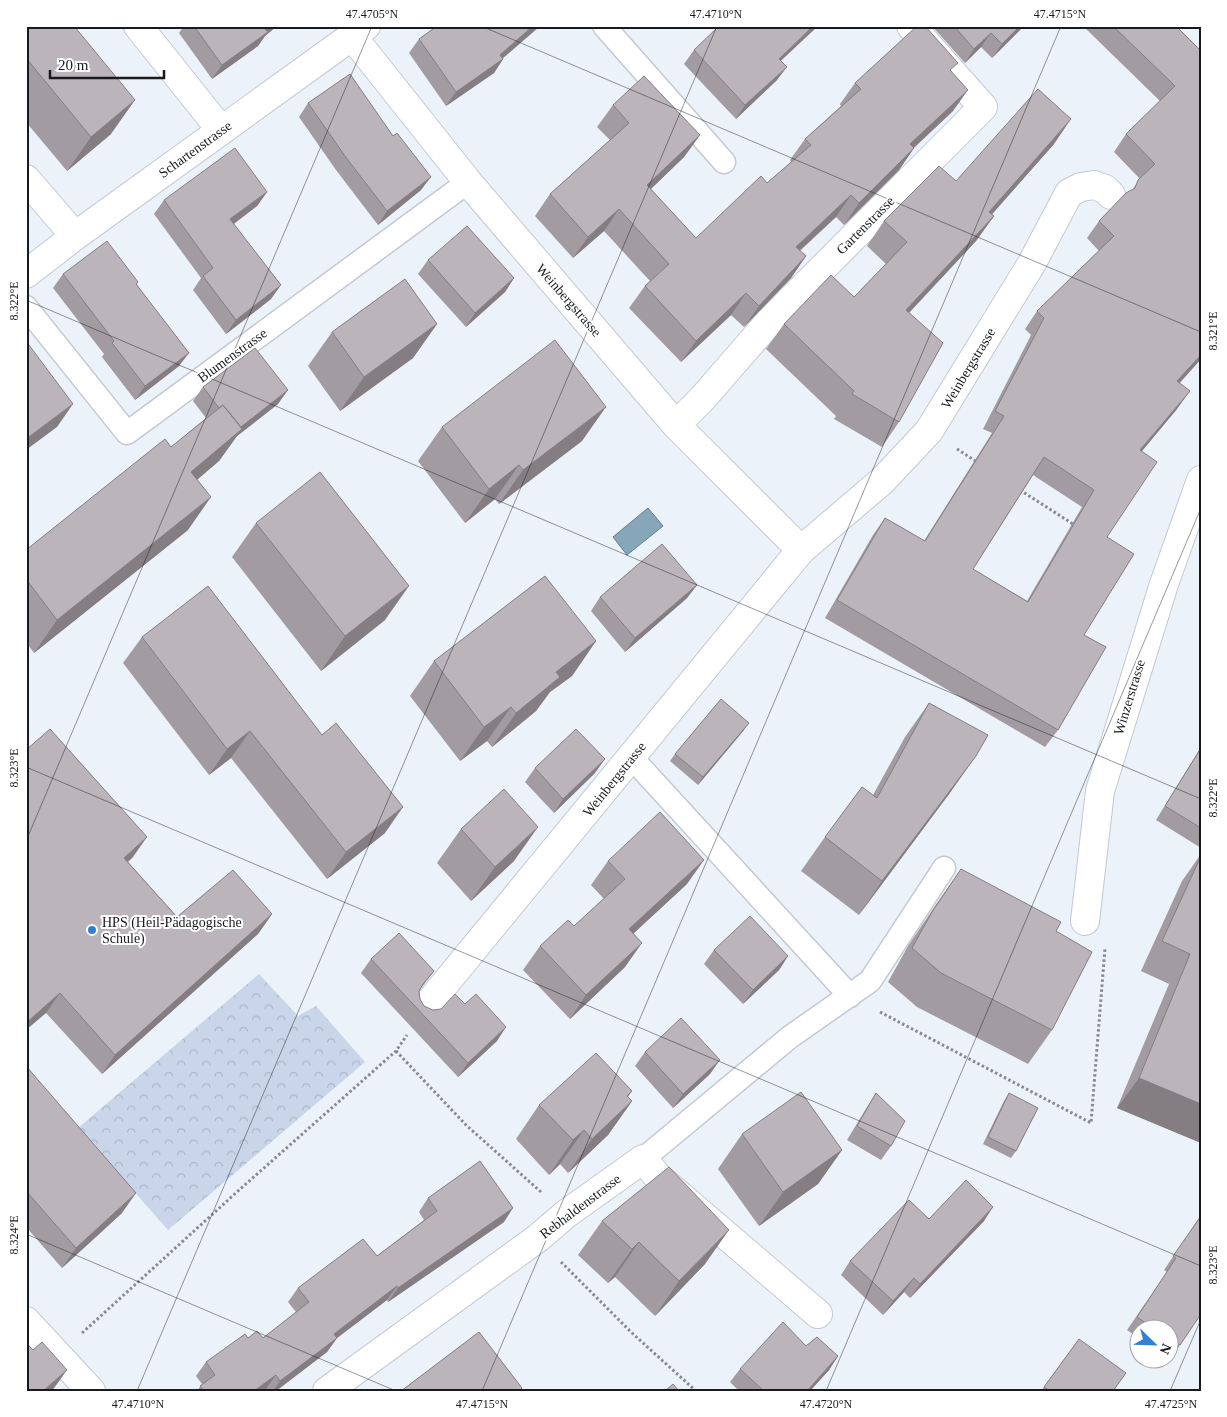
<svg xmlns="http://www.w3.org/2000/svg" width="1227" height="1417" font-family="Georgia,serif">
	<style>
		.forest { fill: url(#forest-crowns) }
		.water { fill: #86a6b9; stroke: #657c8a }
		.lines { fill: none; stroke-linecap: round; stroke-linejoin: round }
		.lane-casing { stroke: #c3c8d1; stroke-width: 25 }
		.street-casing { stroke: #c3c8d1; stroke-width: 30 }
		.path { stroke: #868a90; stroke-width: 3; stroke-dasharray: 2.5 2.5; stroke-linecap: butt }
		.lane { stroke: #fff; stroke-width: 22 }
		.street { stroke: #fff; stroke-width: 28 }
		.wall { fill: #a29ba1; fill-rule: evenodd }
		.shaded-wall { fill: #847e83 }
		.building { fill: #bcb4bb; stroke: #847e83; fill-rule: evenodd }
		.ticks { fill: none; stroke: #181a1d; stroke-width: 1; stroke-opacity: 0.45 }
		.poi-dot { fill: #3181d0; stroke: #fff; stroke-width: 2 }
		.labels { text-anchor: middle; stroke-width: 4; stroke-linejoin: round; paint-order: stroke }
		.street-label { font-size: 14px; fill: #181a1d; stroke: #fff }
		.poi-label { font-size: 14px; fill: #181a1d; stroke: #fff; text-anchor: start }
		.neatline { fill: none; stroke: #181a1d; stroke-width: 2 }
		.ticks-label { font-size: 12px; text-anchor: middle; fill: #181a1d }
	</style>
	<defs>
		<pattern id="forest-crowns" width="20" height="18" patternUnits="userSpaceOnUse" patternTransform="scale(1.25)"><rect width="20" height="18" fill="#c9d5e9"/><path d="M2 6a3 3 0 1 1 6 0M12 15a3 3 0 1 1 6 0" fill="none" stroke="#acb6c7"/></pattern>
	</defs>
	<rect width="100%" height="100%" fill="#ecf2fa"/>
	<!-- forest -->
	<path class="forest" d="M259 974 298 1016 316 1006 365 1062 168 1230 78 1128Z"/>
	<!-- water -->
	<path class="water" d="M648 508 663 526 627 555 613 537Z"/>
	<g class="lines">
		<!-- lane casing -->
		<g class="lane-casing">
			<path id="lane" d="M604 26 724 162
				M26 307 127 433 468 182
				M632 758 850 996
				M643 1159 790 1037 870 981 944 868"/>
		</g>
		<!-- street casing -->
		<g class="street-casing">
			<path id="street" d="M138 26 221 130
				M352 36 468 182 676 425 801 550
				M26 179 75 236
				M26 274 75 236 366 26
				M676 425 702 399 769 322 983 107 911 26
				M1085 921 1100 791 1164 584 1201 480
				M425 1008 801 550 882 481 929 431 1032 263 1069 193 1081 187 1094 185 1105 189 1111 195
				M26 1321 91 1391
				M327 1391 538 1238 566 1214 643 1159 658 1177 818 1314"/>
		</g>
		<!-- path -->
		<path class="path" d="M957 449 977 462
			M1020 490 1076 526
			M880 1012 1091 1123 1105 948
			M396 1051 466 1125 541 1192
			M561 1262 632 1333 696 1391
			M82 1333 238 1191 396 1051 407 1035"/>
		<!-- lane -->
		<use href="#lane" class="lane"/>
		<!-- street -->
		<use href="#street" class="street"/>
	</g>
	<!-- wall -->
	<path class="wall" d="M26 26 111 134 67 171 26 122Z
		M184 26H277L265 36 258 46 212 79 179 33Z
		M437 26H540L503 58V59L494 73 446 106 409 53 419 39Z
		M932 26H1024L992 58 981 47 965 63Z
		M1083 26H1176L1201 51V359L1180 383 1177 409 1141 451 1107 537 1084 635 1058 730 1045 747 825 618 873 535 885 518 924 541 992 433 983 429 1031 335 1025 329 1037 311 1099 251 1087 238 1099 221 1132 190 1140 179 1114 152 1126 134 1160 101ZM1033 475 1082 507 1027 601 973 569Z
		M694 50 781 61 777 80 736 119 684 64Z
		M952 72 953 111 914 148 899 170 844 225 836 217 800 251 806 256 791 278 744 327 731 315 681 362 629 308 645 286 650 281 604 231 573 258 535 216 550 194 610 140 597 127 613 105 700 135 684 157 651 189 696 238 767 183 791 162 790 160 805 139 841 106 840 104 855 83Z
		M308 103 421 190 378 225 336 170 299 117Z
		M1054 144 992 214 994 216 976 241 909 313 899 422 882 447 834 419 836 416 766 349 784 324 854 297 886 264 867 246 884 221 956 181Z
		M267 192 257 206 234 224 271 299 226 334 193 290 201 278 154 214 164 200Z
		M428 260 514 278 505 292 466 327 418 274Z
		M63 274 137 284 179 366 135 400 102 357 104 354 53 288Z
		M437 324 413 358 340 411 308 366 332 332Z
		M203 387 278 404 237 436 219 461 197 480 188 530 34 653 26 642V550L171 447 206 418 193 401Z
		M442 427 582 441 499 504 495 499 465 523 418 461Z
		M256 523 385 620 321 671 232 557Z
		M697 585 687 598 625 652 591 611 600 597Z
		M142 637 385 833 327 879 231 758 209 775 123 663Z
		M596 641 572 676 550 692 536 711 492 747 487 741 460 761 410 696 434 661Z
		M929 703 952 790 859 915 801 871 825 837 873 795 905 737Z
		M744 730 698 785 670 761 675 754Z
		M1201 747V848L1156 820Z
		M26 750 133 857 128 862 177 917 272 914 258 934 102 1074 46 1013Z
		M535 768 595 773 554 813 525 782Z
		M461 829 514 861 471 901 437 863Z
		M1201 854V1143L1117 1108 1169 984 1141 971 1182 881Z
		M608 861 687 884 633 934 625 967 570 1019 523 970 540 946 574 926 604 899 591 885Z
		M961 869 1056 931 1052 1030 1028 1064 917 1007 888 982 908 946 937 903Z
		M714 950 788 956 779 970 743 1004 704 964Z
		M371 959 434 971 419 991 420 999 424 1006 497 1041 458 1077 361 973Z
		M645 1052 710 1074 673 1108 635 1066Z
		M26 1066 122 1213 62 1268 26 1227Z
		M876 1093 891 1146 881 1160 847 1140 867 1107Z
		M1009 1093 1016 1151 1011 1158 983 1144 1004 1101Z
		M628 1097 632 1101 608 1135 568 1173 560 1164 549 1175 516 1139 539 1105Z
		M742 1134 842 1150 818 1184 759 1226 718 1169Z
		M428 1198 504 1222 388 1302 387 1300 337 1338 327 1352 276 1391H268L266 1389 263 1391H197L202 1384 196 1376 206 1362 248 1338H263L296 1312 288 1302 298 1288 377 1256 424 1220 419 1212Z
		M1201 1215 1180 1345 1171 1359H1170V1330H1140V1339L1127 1330 1167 1272 1164 1270Z
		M929 1219 984 1221 910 1298 904 1292 883 1315 841 1275 850 1261Z
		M602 1221 705 1264 655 1316 615 1277 608 1283 578 1255Z
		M1079 1339 1113 1391H1041Z
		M806 1346 838 1356 829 1370 810 1391H739L730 1382 740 1369Z"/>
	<!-- shaded-wall -->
	<path class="shaded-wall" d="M269 26H277L265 36 258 46 212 79 222 65Z
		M533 26H540L496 64 503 59 494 73 446 106 456 92Z
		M813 26H818L769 72 779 59Z
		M1020 26H1024L992 58 1002 44Z
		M991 33 981 47 965 63 974 49Z
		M787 67 777 80 736 119 745 105Z
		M968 90 953 111 894 166 910 144Z
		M135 100 111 134 67 171 91 137Z
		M1071 119 1054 144 972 237 989 212Z
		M700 135 684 157 632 207 647 185Z
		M914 148 899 170 844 225 859 203Z
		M431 177 421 190 378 225 387 211Z
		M267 192 257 206 221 233 230 219Z
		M851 195 836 217 780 268 796 247Z
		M619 209 604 231 573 258 588 237Z
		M994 216 976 241 888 335 906 310Z
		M806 256 791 278 744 327 759 306Z
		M514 278 505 292 466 327 475 313Z
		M281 285 271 299 226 334 236 320Z
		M746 293 731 315 681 362 696 341Z
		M437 324 413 358 340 411 364 377Z
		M189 353 179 366 135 400 145 386Z
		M1201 355V359L1165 398 1177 381Z
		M288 390 278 404 237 436 219 461 168 504 191 472 236 430Z
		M1190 391 1177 409 1128 468 1140 450Z
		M73 404 57 427 26 450V439Z
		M606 407 582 441 499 504 523 470Z
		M519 465 495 499 465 523 489 489Z
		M211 497 188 530 34 653 57 620Z
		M697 585 687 598 625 652 635 638Z
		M409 586 385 620 321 671 345 636Z
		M596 641 572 676 550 692 536 711 492 747 516 713 556 672Z
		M511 707 487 741 460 761 484 727Z
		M749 723 744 730 698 785 703 777Z
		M250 731 231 758 209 775 227 749Z
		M976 756 952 790 859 915 882 881Z
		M605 759 595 773 554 813 563 799Z
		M403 807 385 833 327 879 346 852Z
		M538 827 514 861 471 901 495 867Z
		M147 837 133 857 110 878 124 858Z
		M704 860 687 884 612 953 629 929Z
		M272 914 258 934 102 1074 115 1055Z
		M642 943 625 967 570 1019 586 995Z
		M788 956 779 970 743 1004 753 990Z
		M60 993 46 1013 26 1030V1023Z
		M506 1027 497 1041 458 1077 468 1063Z
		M720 1060 710 1074 673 1108 683 1094Z
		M1139 1078 1201 1104V1143L1117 1108Z
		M632 1091 611 1121 632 1101 608 1135 568 1173 592 1139 627 1096Z
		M584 1130 560 1164 549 1175 573 1140Z
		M842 1150 818 1184 759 1226 783 1192Z
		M136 1193 122 1213 62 1268 76 1248Z
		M993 1207 984 1221 910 1298 920 1284Z
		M513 1208 504 1222 388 1302 398 1288Z
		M729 1230 705 1264 655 1316 679 1281Z
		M639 1242 615 1277 608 1283 632 1249Z
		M914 1278 904 1292 883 1315 893 1301Z
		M397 1286 387 1300 337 1338 327 1352 276 1391H273L280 1381 334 1334Z
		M838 1356 829 1370 810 1391H807Z
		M67 1370 52 1391H43Z
		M276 1375 266 1389 263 1391H254Z"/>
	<!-- building -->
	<path class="building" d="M26 26H74L135 100 91 137 26 58Z
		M194 26H269L265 29 268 32 222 65Z
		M437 26H533L500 55 503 59 456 92 419 39Z
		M719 26H813L779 59 787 67 745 105 694 50Z
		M917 26H925L958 63 950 70 968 90 910 144 914 148 859 203 851 195 796 247 806 256 759 306 746 293 696 341 645 286 669 264 619 209 588 237 550 194 629 123 613 105 644 76 700 135 647 185 696 238 761 176 767 183 811 145 805 139 861 89 855 83Z
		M954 26H1020L1002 44 991 33 974 49Z
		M1113 26H1176L1201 51V355L1177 381 1190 391 1140 450 1157 462 1107 537 1134 554 1084 635 1106 647 1058 730 837 600 885 518 925 541 1004 416 995 411 1044 318 1037 311 1114 236 1099 221 1126 193 1135 188 1138 180 1155 164 1126 134 1175 86ZM1044 457 1094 490 1028 602 973 569Z
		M350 74 393 136 397 133 431 177 387 211 345 156 308 103Z
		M1038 89 1071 119 989 212 994 216 906 310 943 343 899 422 852 394 854 391 784 324 831 275 854 297 907 242 884 221 939 166 956 181Z
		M235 148 267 192 230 219 281 285 236 320 203 276 213 268 164 200Z
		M467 226 514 278 475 313 428 260Z
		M107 241 138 282 136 284 189 353 145 386 112 343 114 341 63 274Z
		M405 279 437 324 364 377 332 332Z
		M555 340 606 407 523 470 519 465 489 489 442 427Z
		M26 341 73 404 26 439Z
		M255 348 288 390 241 427 223 405 219 408 203 387Z
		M223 405 242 429 191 472 211 497 57 620 26 579V550L165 439 171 447Z
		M320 472 409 586 345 636 256 523Z
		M662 544 697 585 635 638 600 597Z
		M545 576 596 641 556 672 560 677 516 713 511 707 484 727 434 661Z
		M208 586 322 735 336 723 403 807 346 852 250 731 227 749 142 637Z
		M721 699 749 723 703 777 675 754Z
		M929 703 988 735 976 756 882 881 825 837 862 787 877 798Z
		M50 729 147 837 124 858 177 917 233 870 272 914 115 1055 60 993 26 1023V750Z
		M576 729 605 759 563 799 535 768Z
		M1201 748V828L1165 806Z
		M504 789 538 827 495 867 461 829Z
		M660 812 704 860 629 929 642 943 586 995 540 946 568 920 574 926 625 879 608 861Z
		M1201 856V1104L1139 1078 1190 954 1162 941Z
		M961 869 1061 922 1056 931 1092 952 1052 1030 941 973 912 948 932 912Z
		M750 916 788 956 753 990 714 950Z
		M399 933 434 971 423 984 419 991 420 999 424 1006 433 1010 441 1009 455 994 465 1004 476 994 506 1027 468 1063 371 959Z
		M681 1018 720 1060 683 1094 645 1052Z
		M596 1053 632 1091 627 1096 632 1101 592 1139 584 1130 573 1140 539 1105Z
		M26 1066 136 1193 76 1248 26 1191Z
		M801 1092 842 1150 783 1192 742 1134Z
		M876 1093 905 1121 891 1146 857 1126Z
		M1009 1093 1038 1108 1016 1151 988 1137Z
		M480 1161 513 1208 398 1288 397 1286 334 1334 337 1338 280 1381 276 1375 254 1391H204L200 1386 215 1375 206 1362 245 1334 248 1338 257 1331 263 1338 309 1302 298 1288 363 1239 377 1256 437 1211 428 1198Z
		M669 1167 729 1230 679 1281 639 1242 632 1249 602 1221Z
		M966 1180 993 1207 920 1284 914 1278 893 1301 850 1261 909 1200 929 1219Z
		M1201 1216V1314L1180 1345 1170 1338V1330H1156L1137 1317 1176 1258 1173 1256Z
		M783 1322 806 1346 817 1337 838 1356 807 1391H764L740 1369Z
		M479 1332 522 1388 519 1391H401Z
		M1079 1339 1126 1373 1113 1391H1050L1044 1387Z
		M42 1342 67 1370 43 1391H26V1343L33 1350Z
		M673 1384 679 1391H665Z"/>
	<!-- ticks -->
	<path class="ticks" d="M481 26 1201 332M26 30 28 26M26 300 1201 799M26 767 1201 1266M26 841 372 26M26 1234 396 1391M137 1391 717 26M482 1391 1061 26M826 1391 1201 508M1170 1391 1201 1319"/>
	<!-- markers -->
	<circle class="poi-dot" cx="92" cy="930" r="5"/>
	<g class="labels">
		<!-- street labels -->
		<g class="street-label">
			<text transform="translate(195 149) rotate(-36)" y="5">Schartenstrasse</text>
			<text transform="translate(865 225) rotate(-45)" y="5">Gartenstrasse</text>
			<text transform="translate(569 300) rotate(49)" y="5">Weinbergstrasse</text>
			<text transform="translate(232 355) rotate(-36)" y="5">Blumenstrasse</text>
			<text transform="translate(968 368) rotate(-59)" y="5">Weinbergstrasse</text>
			<text transform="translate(1129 697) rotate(-73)" y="5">Winzerstrasse</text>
			<text transform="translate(614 779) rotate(-51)" y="5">Weinbergstrasse</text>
			<text transform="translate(580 1206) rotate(-37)" y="5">Rebhaldenstrasse</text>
		</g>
		<!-- poi labels -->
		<g class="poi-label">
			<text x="102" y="927">HPS (Heil-Pädagogische<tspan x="102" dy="16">Schule)</tspan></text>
		</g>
	</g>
	<!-- border -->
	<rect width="1227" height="1417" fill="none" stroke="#ffffff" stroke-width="55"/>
	<!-- north arrow -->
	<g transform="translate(1154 1344) rotate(113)"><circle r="24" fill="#ffffff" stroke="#a3a3a5"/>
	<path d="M0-4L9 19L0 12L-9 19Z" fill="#3181d0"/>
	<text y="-8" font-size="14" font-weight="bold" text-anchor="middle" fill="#181a1d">N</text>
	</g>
	<!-- scale -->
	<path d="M50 70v8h114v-8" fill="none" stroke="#181a1d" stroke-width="2.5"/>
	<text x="58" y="70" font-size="15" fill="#181a1d" stroke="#ffffff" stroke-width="4" paint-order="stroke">20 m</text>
	<rect x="28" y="28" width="1172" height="1362" class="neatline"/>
	<g class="ticks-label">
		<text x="372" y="18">47.4705°N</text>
		<text x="716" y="18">47.4710°N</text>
		<text x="1060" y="18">47.4715°N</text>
		<text transform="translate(14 301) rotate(-90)" y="4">8.322°E</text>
		<text transform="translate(1213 331) rotate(-90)" y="4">8.321°E</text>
		<text transform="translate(14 768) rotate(-90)" y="4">8.323°E</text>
		<text transform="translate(1213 798) rotate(-90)" y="4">8.322°E</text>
		<text transform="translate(14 1235) rotate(-90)" y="4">8.324°E</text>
		<text transform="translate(1213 1265) rotate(-90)" y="4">8.323°E</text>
		<text x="138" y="1408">47.4710°N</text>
		<text x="482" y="1408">47.4715°N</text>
		<text x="826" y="1408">47.4720°N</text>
		<text x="1171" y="1408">47.4725°N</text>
	</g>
</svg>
